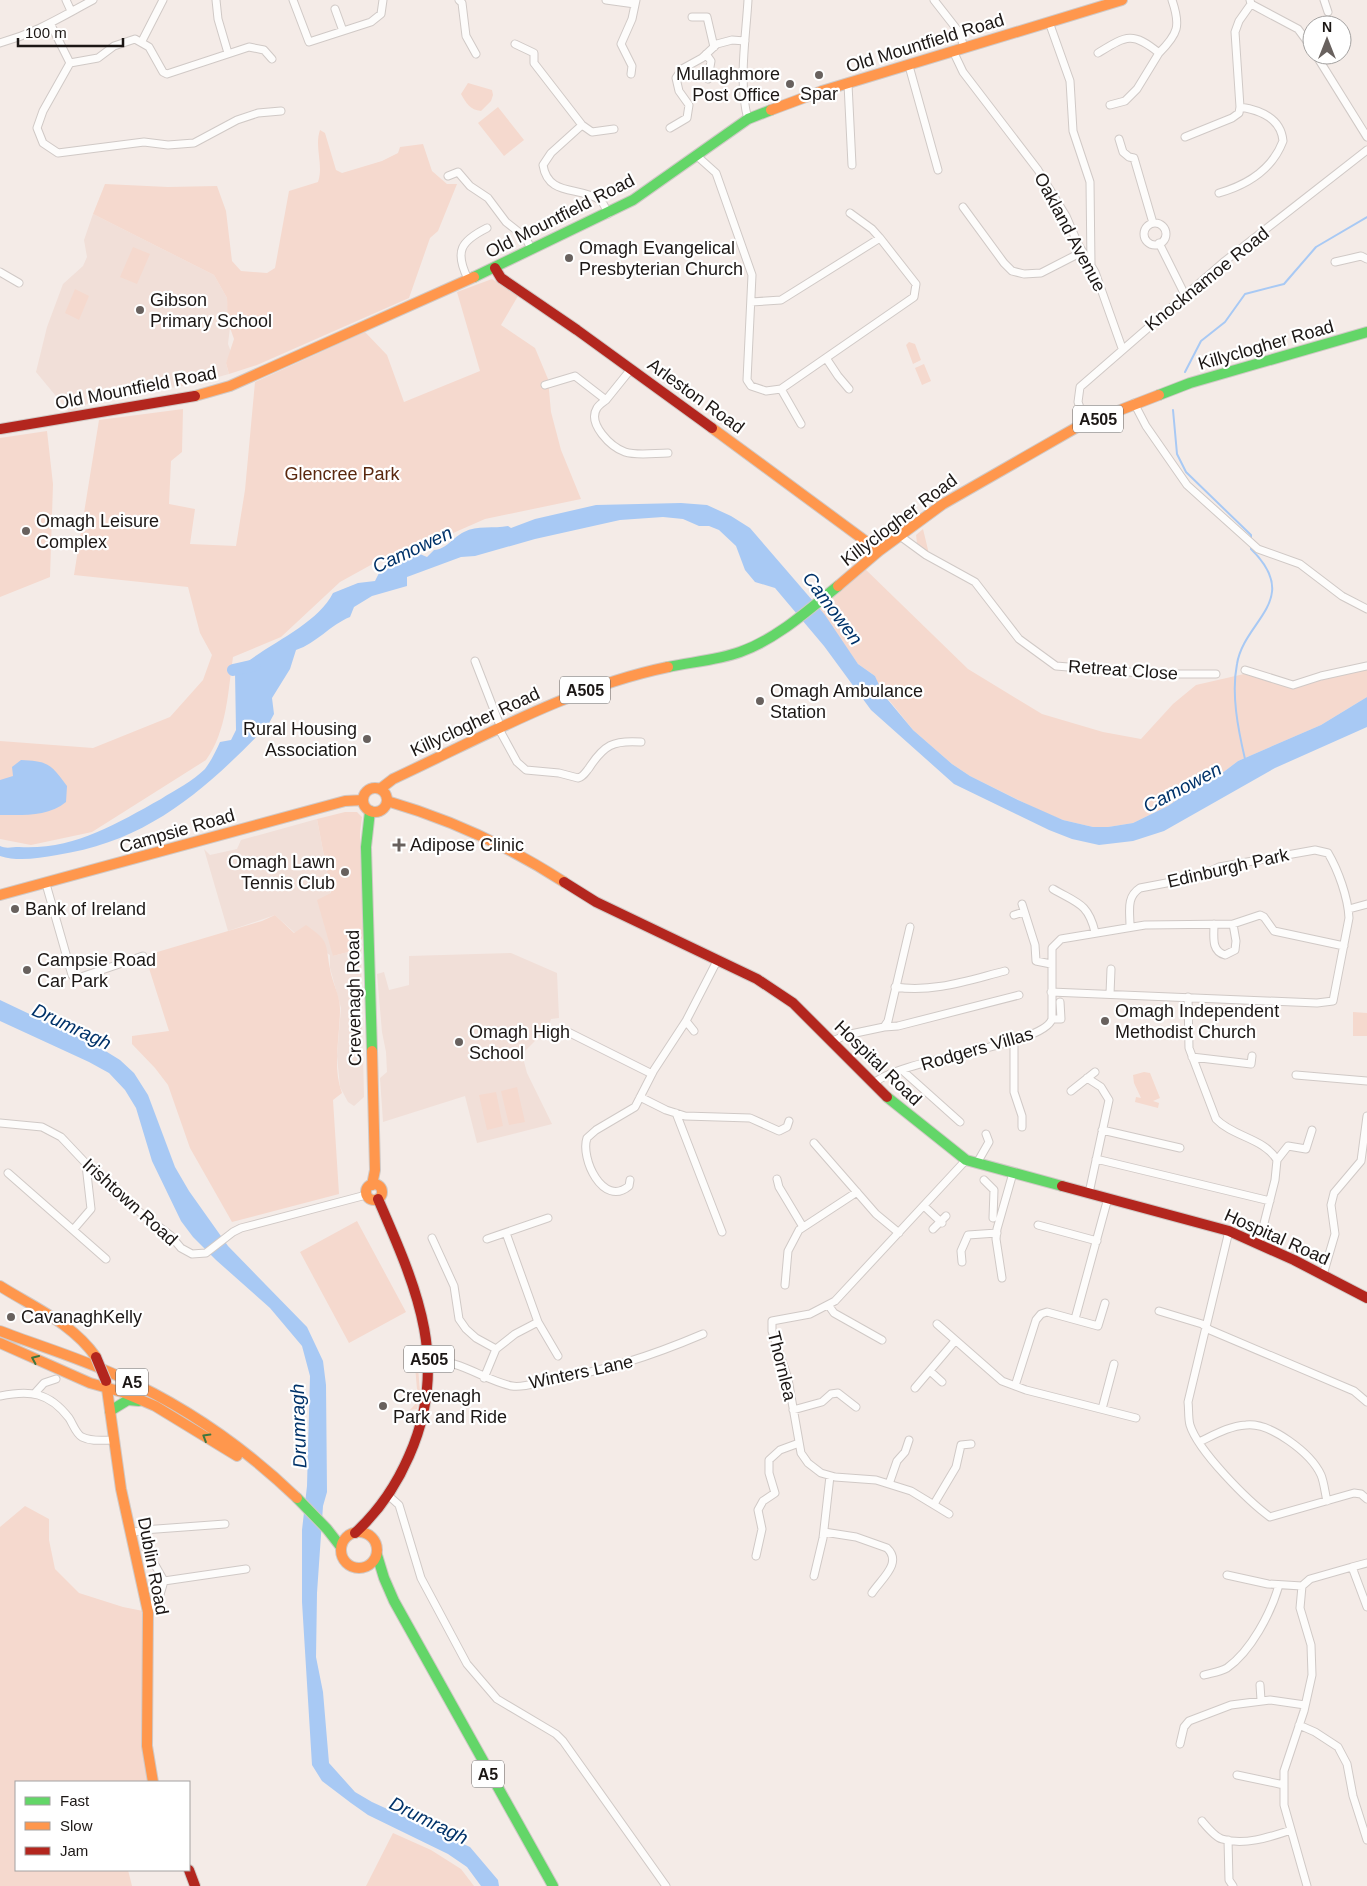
<svg xmlns="http://www.w3.org/2000/svg" width="1367" height="1886" font-family="Helvetica,sans-serif">
	<style>
		.built { fill: #f1dfd8 }
		.green { fill: #f5d9ce }
		.water { fill: #a8c9f4 }
		.lines { fill: none; stroke-linecap: round; stroke-linejoin: round }
		.stream { stroke: #a8c9f4; stroke-width: 2 }
		.river { stroke: #a8c9f4; stroke-width: 12 }
		.street-casing { stroke: #d0c9c6; stroke-width: 9 }
		.fast-casing { stroke: #d0c9c6; stroke-width: 12 }
		.slow-casing { stroke: #d0c9c6; stroke-width: 12 }
		.jam-casing { stroke: #d0c9c6; stroke-width: 12 }
		.street { stroke: #fdfcfb; stroke-width: 7 }
		.fast { stroke: #63d668; stroke-width: 10 }
		.slow { stroke: #ff974d; stroke-width: 10 }
		.jam { stroke: #b3261e; stroke-width: 10 }
		.jam-bridge-casing { stroke: #d0c9c6; stroke-width: 12; stroke-linecap: butt }
		.jam-bridge { stroke: #b3261e; stroke-width: 10 }
		.oneway { stroke: #40763e }
		.poi-dot { fill: #68615e; stroke: #fff; stroke-width: 2 }
		.labels { text-anchor: middle; stroke-width: 4.5; stroke-linejoin: round; paint-order: stroke }
		.shield { fill: #fff; stroke: #605d5b; stroke-width: 1 }
		.shield-label { font-size: 16px; font-weight: bold; fill: #1c1715 }
		.street-label { font-size: 18px; fill: #1c1715; stroke: #fff }
		.poi-label { font-size: 18px; fill: #1c1715; stroke: #fff; text-anchor: start }
		.park-label { font-size: 18px; fill: #5a280f; stroke: #fff }
		.water-label { font-size: 19px; font-style: italic; fill: #003269; stroke: #fff }
	</style>
	<rect width="100%" height="100%" fill="#f4ebe7"/>
	<!-- built -->
	<path class="built" d="M93 214 214 275 227 298 230 327 228 344 231 352 226 363 229 374 193 384 91 402 70 413 36 372 47 327 63 284 83 266 87 257 84 240Z
		M317 819 331 894 333 956 352 951V946L363 944 361 951 362 1033 358 1050 363 1055 364 1097 354 1106 348 1102 340 1087 337 1056 341 1008 330 968V955L295 933 275 915 228 931 204 849 210 855 237 849 241 840Z
		M511 953 557 973 559 1018 551 1019 548 1028 522 1054 527 1073 552 1124 477 1143 465 1096 383 1122 380 1078 387 1072 386 1052 382 1032 377 974 384 972 389 990 409 985V956Z"/>
	<!-- green -->
	<path class="green" d="M468 83 492 90 493 95 491 101 481 111C470 110 466 103 461 94Z
		M498 107 524 140 504 156 478 123Z
		M320 130 325 133 336 170 342 173 382 161 398 153 400 147 423 144 432 171 447 184H457L438 231 430 238 409 298 257 365 229 374 226 363 234 339 228 322 227 298 214 275 93 214 105 184 168 187 217 186 226 211 232 261 241 271 267 273 275 268 289 191 318 182C324 165 314 147 320 130Z
		M133 247 150 254 137 284 120 277Z
		M492 279 518 296 501 325 535 348 548 379 551 412 561 450 581 499 485 519 419 548 378 561 340 582 281 637 233 657C228 691 227 731 206 760L92 832 31 845 0 839V741L93 748 170 717 203 680 212 655 200 633 188 587 74 575 99 420 183 409 182 452 171 461 169 504 195 509 190 544 236 546 245 490 255 382 365 332 387 355 404 402 480 371 457 292Z
		M75 289 89 296 79 320 65 313Z
		M909 342 915 344 921 360 913 364 906 345Z
		M924 364 931 381 922 385 915 368Z
		M47 431 53 484 50 577 0 597V438Z
		M923 529 929 554 917 543 916 535Z
		M862 566 968 669 1042 714 1103 732 1141 739 1173 704 1196 685 1244 674 1294 687 1367 669V697L1321 725 1238 761 1217 777 1197 786 1168 806 1133 823 1108 827H1093L1063 820 1045 813 970 776 952 764 913 730 897 710 879 688 875 676 858 664 817 606Z
		M345 812H357L362 817 360 833 363 936 360 944 352 946V951L333 956 317 900 331 893 317 819Z
		M275 915 294 933 306 925C330 942 325 942 330 969 332 982 340 995 340 1009 340 1037 332 1067 342 1093L333 1100 339 1194 232 1222 190 1148 168 1085 155 1068 132 1044V1036L169 1031 147 962 154 960V953L262 921Z
		M1353 1012 1367 1013V1036H1353Z
		M1144 1072 1150 1073 1160 1098 1153 1101 1159 1103 1158 1108 1135 1102 1136 1097 1141 1098 1134 1083 1133 1075Z
		M517 1087 525 1122 509 1125 501 1091Z
		M496 1092 503 1126 487 1130 479 1095Z
		M357 1221 406 1312 349 1343 300 1252Z
		M414 1354H417L420 1392 417 1409 410 1410 418 1401Z
		M25 1506 49 1519V1540L55 1569 79 1593 123 1607 148 1612 153 1782H16V1870H128L132 1886H0V1527Z
		M393 1833 431 1850 461 1869 474 1886H366Z"/>
	<!-- water -->
	<path class="water" d="M681 503 707 505 731 516 750 528 825 615 858 664 875 676 883 694 913 730 952 764 970 776 1018 800 1063 820 1093 827H1108L1133 823 1168 806 1197 786 1217 777 1238 761 1321 725 1367 697V727L1275 768 1164 831 1133 841 1099 845 1072 839 1049 830 954 784 871 710 824 646 775 588 755 582 745 570 736 546 719 530 709 526H699L683 519 663 517 620 520 535 539 475 556 461 557 407 577V586L372 596 354 607 350 617C330 625 317 643 296 650L290 669 272 698 274 714 268 725C205 790 149 841 57 855 38 858 19 862 0 856V846C6 849 12 847 19 847 74 850 114 825 161 799 175 790 193 781 205 769 211 761 216 751 220 742L231 740 236 730 235 672C262 646 316 627 333 593L358 583 375 581 383 565 398 557 415 552 427 557 434 550C447 549 453 537 464 532 477 525 494 529 508 526L511 528 535 519 596 505Z
		M21 760C48 761 51 764 67 786L66 802C48 817 23 815 0 815V780L13 776 12 767Z
		M0 1000 99 1047 120 1060 134 1073 148 1095 175 1167 189 1191 228 1246 307 1327 323 1361 326 1385 327 1492 323 1506 317 1593 316 1657 323 1692 329 1763 355 1792 372 1802 470 1847 498 1880 499 1886H481L467 1867 448 1854 368 1815 351 1803 322 1781 312 1765 302 1602V1530L307 1486 310 1376 302 1346 270 1308 216 1260 193 1237 181 1221 152 1161 136 1108 125 1090 109 1073 89 1062 0 1021Z"/>
	<g class="lines">
		<!-- stream -->
		<path class="stream" d="M1185 372 1201 341 1225 322 1245 294 1284 284 1316 247 1367 217
			M1173 410 1177 454 1186 472 1251 535V538
			M1245 759C1238 729 1231 694 1237 664 1244 620 1303 600 1251 549V546"/>
		<!-- river -->
		<path class="river" d="M233 670 255 665"/>
		<!-- street casing -->
		<g class="street-casing">
			<path id="street" d="M66 0 71 11
				M216 0 218 19 228 53
				M293 0 309 42 371 22 381 14 383 0
				M459 0 462 3 466 36 476 54
				M606 0 635 4
				M934 0 959 32 964 47
				M1324 0 1328 12
				M1251 4 1298 29 1312 48
				M335 9 343 31
				M692 17H707L714 47
				M1049 22 1070 81 1073 131 1090 182 1091 265
				M51 25 70 63 43 111 37 128 43 143 58 153 144 142 168 145 194 143 237 120 258 113 281 111
				M142 41 163 0
				M0 43C38 32 59 18 93 0
				M515 44 534 53V63L582 125 592 132 614 129
				M953 51 963 72 1038 170 1066 216 1078 244 1095 272 1122 348
				M1098 53C1126 36 1132 31 1159 53 1178 34 1181 26 1172 0
				M706 54 711 61 708 79
				M1316 55 1367 137
				M70 63 98 58 114 46 135 39 149 47 163 72 167 74 249 47 264 50 272 59
				M909 66 938 170
				M631 74 632 66 621 44 632 19 636 0
				M848 84 852 165
				M1110 105 1125 101 1137 89 1159 53
				M748 119C738 84 746 36 748 0
				M582 125 551 153 543 165C548 197 579 186 600 200 604 203 606 209 608 214
				M670 128 687 118 689 105 679 91 676 78 682 69 702 58 717 44 732 40 745 41
				M1185 137 1232 118 1239 113 1240 107 1235 32 1239 21 1251 4 1250 0
				M1119 139 1123 152 1129 157 1134 158 1153 223
				M697 156 716 173 752 275 747 380 751 386 766 391 781 389 914 297 916 284 880 238 781 300 751 302
				M448 176 458 172 470 186 488 198 506 222 525 237 532 250
				M1219 193C1247 185 1272 170 1283 141 1281 118 1260 110 1240 107
				M963 207 1004 263 1012 271 1024 274 1041 273 1082 252
				M850 213 872 229 880 238
				M1144 234a11 11 0 1 1 22 0a11 11 0 1 1-22 0Z
				M1159 243 1185 295
				M1335 262 1361 256 1367 259
				M0 272 19 283
				M468 279C454 251 461 241 487 228
				M826 358 838 376 849 389
				M545 385 575 376 606 400 631 369
				M781 389 801 424
				M606 400C603 402 599 405 597 408 587 424 611 447 625 452 637 456 655 453 668 453
				M1134 403 1146 426 1187 485 1247 539 1258 549 1300 564 1342 596 1367 609
				M1086 424 1078 402 1080 387 1225 261 1367 150
				M900 536 926 555 975 582 1019 639 1056 666 1153 674H1216
				M475 661 501 728
				M1245 670 1293 685 1321 676 1367 666
				M499 729 517 762 526 770 559 773 578 778C583 777 585 773 589 768 604 745 613 740 641 742
				M46 884 72 975 75 979 143 956
				M1053 889C1077 903 1088 903 1095 932
				M1022 904 1035 945 1036 961 1051 964
				M1349 909 1367 904
				M1014 915 1024 912
				M1214 924C1214 937 1211 951 1225 955L1235 950 1236 941 1233 924
				M895 987C933 993 969 980 1005 971
				M1051 992 1317 1003 1333 1001 1349 918C1348 897 1338 870 1328 853L1315 850 1219 867 1198 877 1140 888C1126 897 1130 911 1130 926
				M1110 994 1111 969
				M1188 997 1189 1048 1216 1119C1233 1137 1264 1138 1277 1160L1275 1180 1259 1243
				M1052 1019H1061L1060 1002
				M686 1021 694 1031
				M884 1027 898 1026 1019 995
				M562 1029 652 1074
				M1014 1040V1092L1022 1116V1127
				M833 1041 846 1035 884 1027 888 1021 910 927
				M1192 1057 1251 1064 1252 1056
				M903 1071 960 1122
				M1296 1075 1367 1081
				M1087 1078 1101 1087 1109 1100 1089 1193
				M873 1084C901 1057 1043 1047 1052 1019V948L1061 939 1145 925 1233 924 1260 915 1264 917 1274 931 1344 946
				M1071 1091 1095 1072
				M640 1097 666 1110 685 1116 750 1118 779 1131 787 1127 789 1121
				M676 1113 722 1232
				M0 1123 42 1127 61 1137 112 1191 170 1235 181 1248 192 1254 206 1253 233 1232 241 1228 366 1195
				M1102 1130 1180 1148
				M814 1143 876 1214 899 1233
				M1096 1159 1270 1201
				M1277 1160 1288 1146 1306 1149 1312 1130
				M977 1163 989 1142 986 1134
				M8 1173 73 1230 91 1209 86 1165
				M777 1179 779 1187 803 1227
				M630 1180 629 1186C603 1208 580 1158 587 1138L596 1130 635 1107 654 1070 686 1021 718 959
				M984 1180 994 1190 993 1218
				M924 1206 942 1223
				M1038 1225 1097 1241
				M933 1229 946 1216
				M73 1230 106 1259
				M1229 1231 1188 1402C1189 1409 1188 1418 1190 1425 1198 1451 1248 1501 1270 1517L1354 1493 1361 1494 1367 1499
				M506 1233 538 1322 558 1356
				M432 1238 454 1286 459 1319 466 1329 476 1338 496 1349
				M487 1239 548 1218
				M962 1262 961 1251 968 1235 997 1233
				M1323 1275 1335 1234 1331 1205 1334 1193 1361 1161 1367 1116
				M1002 1278 996 1239 997 1229 1013 1173
				M785 1285 788 1251 799 1230 857 1192
				M829 1306 834 1313 882 1340
				M1159 1311 1202 1324 1210 1330 1354 1391 1367 1402
				M1075 1319 1108 1198
				M937 1324 1002 1381 1026 1390 1136 1418
				M429 1361C460 1359 483 1380 512 1386 522 1388 536 1383 546 1381 604 1371 649 1357 703 1334
				M930 1371 942 1382
				M484 1378 496 1349 515 1334 538 1322
				M1015 1386 1036 1320 1041 1314 1047 1312 1098 1326 1105 1303
				M915 1388 955 1341
				M35 1393 44 1383 56 1379
				M0 1396C30 1390 49 1392 69 1418 73 1424 76 1434 82 1437 92 1442 103 1440 113 1440
				M1102 1409 1114 1364
				M793 1410 822 1402 831 1394 838 1393 856 1407
				M1199 1442C1214 1435 1229 1426 1246 1425 1270 1422 1311 1453 1321 1475 1324 1482 1325 1493 1327 1501
				M889 1484 897 1461 905 1452 909 1440
				M389 1496 399 1505 421 1578 467 1664 497 1699 556 1734 563 1741 666 1886
				M934 1504 956 1467 961 1445 971 1444
				M949 1514 911 1491 876 1480 835 1477 821 1473 808 1463 801 1453 788 1379 772 1331V1321L810 1314 835 1301 966 1160
				M143 1530 146 1549 164 1581
				M824 1532 856 1537 887 1548C903 1563 881 1579 872 1593
				M131 1533 143 1530 225 1524
				M756 1556 762 1529 758 1510 763 1501 775 1493 769 1473V1460L780 1450 799 1443
				M1367 1563 1352 1567 1367 1607
				M1227 1575 1268 1584 1302 1586 1310 1579 1352 1567
				M814 1576 823 1538 830 1476
				M1302 1586 1300 1608 1311 1645 1312 1675 1304 1711 1284 1771V1805L1307 1886
				M147 1610 159 1598 164 1581 246 1569
				M1204 1675C1211 1673 1220 1672 1227 1668 1251 1651 1271 1613 1279 1585
				M1260 1685 1261 1700
				M1299 1725 1315 1732 1338 1747 1347 1764 1353 1796 1367 1840
				M1180 1744 1184 1727 1189 1721 1231 1705 1270 1700 1305 1705
				M1237 1775 1284 1785
				M1202 1821C1207 1827 1215 1837 1222 1839 1244 1846 1270 1837 1291 1830
				M1228 1840 1229 1880 1233 1886"/>
		</g>
		<!-- fast casing -->
		<g class="fast-casing">
			<path id="fast" d="M474 277 633 200 748 119 771 110
				M1159 395 1190 383 1367 332
				M668 667C692 662 718 660 740 652 777 639 808 610 838 586
				M370 811 366 847 372 1051
				M887 1097 966 1160 1062 1186
				M110 1411 128 1400 139 1401
				M297 1498 327 1529 341 1547
				M377 1555 384 1578 394 1601 553 1886"/>
		</g>
		<!-- slow casing -->
		<g class="slow-casing">
			<path id="slow" d="M771 110 822 91 1122 0
				M195 396 230 386 474 277
				M712 428 879 551
				M838 586 879 551 943 504 1079 426 1159 395
				M363 800a12 12 0 1 1 24 0a12 12 0 1 1-24 0Z
				M380 789 393 779C483 737 571 687 668 667
				M387 801C449 819 510 847 564 882
				M0 895 345 801 363 800
				M372 1051 375 1170 372 1185
				M366 1192a8 8 0 1 1 16 0a8 8 0 1 1-16 0Z
				M0 1286C35 1308 72 1323 96 1357
				M0 1331C39 1346 80 1358 118 1376 185 1406 244 1447 297 1498
				M0 1343 90 1383 122 1392 155 1406 237 1456
				M106 1382 121 1489 148 1612 147 1746 153 1782
				M341 1550a18 18 0 1 1 36 0a18 18 0 1 1-36 0Z"/>
		</g>
		<!-- jam casing -->
		<g class="jam-casing">
			<path id="jam" d="M495 268 501 278 577 330 712 428
				M0 429 195 396
				M564 882 596 902 757 979 793 1003 887 1097
				M1062 1186 1229 1231 1294 1260 1367 1298
				M355 1533C379 1511 396 1486 409 1456 451 1362 416 1287 378 1199
				M189 1870 195 1886"/>
		</g>
		<!-- street -->
		<use href="#street" class="street"/>
		<!-- fast -->
		<use href="#fast" class="fast"/>
		<!-- slow -->
		<use href="#slow" class="slow"/>
		<!-- jam -->
		<use href="#jam" class="jam"/>
		<!-- jam-bridge casing -->
		<g class="jam-bridge-casing">
			<path id="jam-bridge" d="M96 1357 106 1381"/>
		</g>
		<!-- jam-bridge -->
		<use href="#jam-bridge" class="jam-bridge"/>
	</g>
	<!-- one-way arrows -->
	<defs><path id="oneway-chevron" d="M-2-3.5L2.5 0L-2 3.5" fill="none" stroke-width="1.6" stroke-linecap="round" stroke-linejoin="round" transform="scale(1.25)"/></defs>
	<g class="oneway">
		<use href="#oneway-chevron" transform="translate(35 1359) rotate(-156)"/>
		<use href="#oneway-chevron" transform="translate(206 1437) rotate(-149)"/>
	</g>
	<!-- markers -->
	<g class="poi-dot">
		<circle cx="819" cy="75" r="5"/>
		<circle cx="790" cy="84" r="5"/>
		<circle cx="569" cy="258" r="5"/>
		<circle cx="140" cy="310" r="5"/>
		<circle cx="26" cy="531" r="5"/>
		<circle cx="760" cy="701" r="5"/>
		<circle cx="367" cy="739" r="5"/>
		<path d="M396.5 837.5h5v5h5v5h-5v5h-5v-5h-5v-5h5z"/>
		<circle cx="345" cy="872" r="5"/>
		<circle cx="15" cy="909" r="5"/>
		<circle cx="27" cy="970" r="5"/>
		<circle cx="1105" cy="1021" r="5"/>
		<circle cx="459" cy="1042" r="5"/>
		<circle cx="11" cy="1317" r="5"/>
		<circle cx="383" cy="1406" r="5"/>
	</g>
	<g class="labels">
		<!-- shield labels -->
		<g class="shield">
			<rect x="1073" y="405.5" width="50" height="27" rx="4"/>
			<rect x="560" y="676.5" width="50" height="27" rx="4"/>
			<rect x="404" y="1345.5" width="50" height="27" rx="4"/>
			<rect x="116" y="1368.5" width="32" height="27" rx="4"/>
			<rect x="472" y="1760.5" width="32" height="27" rx="4"/>
		</g>
		<g class="shield-label">
			<text x="1098" y="425">A505</text>
			<text x="585" y="696">A505</text>
			<text x="429" y="1365">A505</text>
			<text x="132" y="1388">A5</text>
			<text x="488" y="1780">A5</text>
		</g>
		<!-- street labels -->
		<g class="street-label">
			<text transform="translate(925 43) rotate(-17)" y="6">Old Mountfield Road</text>
			<text transform="translate(560 216) rotate(-27)" y="6">Old Mountfield Road</text>
			<text transform="translate(1070 232) rotate(62)" y="6">Oakland Avenue</text>
			<text transform="translate(1207 279) rotate(-39)" y="6">Knocknamoe Road</text>
			<text transform="translate(1266 345) rotate(-16)" y="6">Killyclogher Road</text>
			<text transform="translate(136 388) rotate(-11)" y="6">Old Mountfield Road</text>
			<text transform="translate(696 396) rotate(36)" y="6">Arleston Road</text>
			<text transform="translate(899 520) rotate(-37)" y="6">Killyclogher Road</text>
			<text transform="translate(1123 670) rotate(4)" y="6">Retreat Close</text>
			<text transform="translate(475 722) rotate(-25)" y="6">Killyclogher Road</text>
			<text transform="translate(177 831) rotate(-16)" y="6">Campsie Road</text>
			<text transform="translate(1228 868) rotate(-13)" y="6">Edinburgh Park</text>
			<text transform="translate(354 998) rotate(-91)" y="6">Crevenagh Road</text>
			<text transform="translate(977 1049) rotate(-16)" y="6">Rodgers Villas</text>
			<text transform="translate(878 1063) rotate(44)" y="6">Hospital Road</text>
			<text transform="translate(130 1202) rotate(42)" y="6">Irishtown Road</text>
			<text transform="translate(1277 1237) rotate(24)" y="6">Hospital Road</text>
			<text transform="translate(782 1366) rotate(76)" y="6">Thornlea</text>
			<text transform="translate(581 1372) rotate(-12)" y="6">Winters Lane</text>
			<text transform="translate(153 1566) rotate(79)" y="6">Dublin Road</text>
		</g>
		<!-- poi labels -->
		<g class="poi-label">
			<text x="780" y="80" text-anchor="end">Mullaghmore<tspan x="780" dy="21">Post Office</tspan></text>
			<text x="819" y="100" text-anchor="middle">Spar</text>
			<text x="579" y="254">Omagh Evangelical<tspan x="579" dy="21">Presbyterian Church</tspan></text>
			<text x="150" y="306">Gibson<tspan x="150" dy="21">Primary School</tspan></text>
			<text x="36" y="527">Omagh Leisure<tspan x="36" dy="21">Complex</tspan></text>
			<text x="770" y="697">Omagh Ambulance<tspan x="770" dy="21">Station</tspan></text>
			<text x="357" y="735" text-anchor="end">Rural Housing<tspan x="357" dy="21">Association</tspan></text>
			<text x="410" y="851">Adipose Clinic</text>
			<text x="335" y="868" text-anchor="end">Omagh Lawn<tspan x="335" dy="21">Tennis Club</tspan></text>
			<text x="25" y="915">Bank of Ireland</text>
			<text x="37" y="966">Campsie Road<tspan x="37" dy="21">Car Park</tspan></text>
			<text x="1115" y="1017">Omagh Independent<tspan x="1115" dy="21">Methodist Church</tspan></text>
			<text x="469" y="1038">Omagh High<tspan x="469" dy="21">School</tspan></text>
			<text x="21" y="1323">CavanaghKelly</text>
			<text x="393" y="1402">Crevenagh<tspan x="393" dy="21">Park and Ride</tspan></text>
		</g>
		<!-- park labels -->
		<g class="park-label">
			<text x="342" y="480">Glencree Park</text>
		</g>
		<!-- water labels -->
		<g class="water-label">
			<text transform="translate(412 549) rotate(-25)" y="7">Camowen</text>
			<text transform="translate(833 608) rotate(53)" y="7">Camowen</text>
			<text transform="translate(1182 787) rotate(-28)" y="7">Camowen</text>
			<text transform="translate(72 1026) rotate(25)" y="7">Drumragh</text>
			<text transform="translate(298 1426) rotate(-92)" y="7">Drumragh</text>
			<text transform="translate(429 1820) rotate(26)" y="7">Drumragh</text>
		</g>
	</g>
	<!-- legend -->
	<rect x="15" y="1781" width="175" height="90" fill="#ffffff" stroke="#a4a2a1"/>
	<rect x="25" y="1797" width="25" height="8" fill="#63d668" stroke="#a4a2a1"/>
	<text x="60" y="1806" font-size="15" fill="#1c1715">Fast</text>
	<rect x="25" y="1822" width="25" height="8" fill="#ff974d" stroke="#a4a2a1"/>
	<text x="60" y="1831" font-size="15" fill="#1c1715">Slow</text>
	<rect x="25" y="1847" width="25" height="8" fill="#b3261e" stroke="#a4a2a1"/>
	<text x="60" y="1856" font-size="15" fill="#1c1715">Jam</text>
	<!-- north arrow -->
	<g transform="translate(1327 40)"><circle r="24" fill="#ffffff" stroke="#a4a2a1"/>
	<path d="M0-4L9 19L0 12L-9 19Z" fill="#68615e"/>
	<text y="-8" font-size="14" font-weight="bold" text-anchor="middle" fill="#1c1715">N</text>
	</g>
	<!-- scale -->
	<path d="M18 38v8h105v-8" fill="none" stroke="#1c1715" stroke-width="2.5"/>
	<text x="25" y="38" font-size="15" fill="#1c1715" stroke="#ffffff" stroke-width="4" paint-order="stroke">100 m</text>
</svg>
